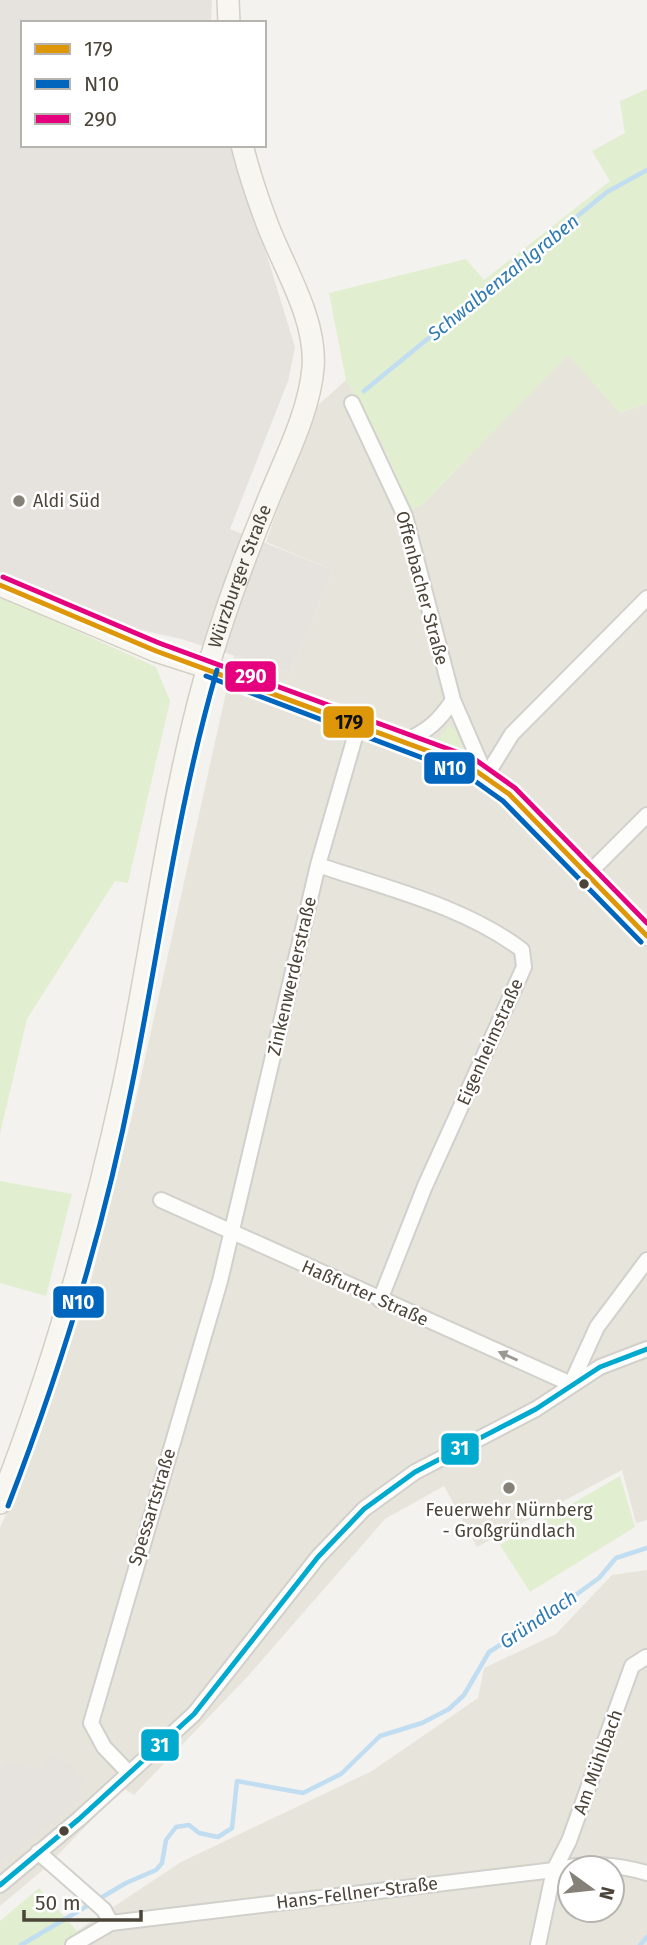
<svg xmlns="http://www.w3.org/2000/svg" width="647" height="1945" font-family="'Fira Sans',sans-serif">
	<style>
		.residential { fill: #e7e4dc; fill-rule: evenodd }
		.industrial { fill: #e6e2de }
		.green { fill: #e1eecf }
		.parking { fill: #e6e3df }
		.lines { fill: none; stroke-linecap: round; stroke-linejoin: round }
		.stream { stroke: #c0ddf1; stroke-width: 4.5 }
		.minor-casing { stroke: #d2d0cb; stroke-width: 18 }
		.tertiary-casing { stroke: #d2d0cb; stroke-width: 21 }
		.secondary-casing { stroke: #d3cfc5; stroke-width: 24 }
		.minor { stroke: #fdfdfc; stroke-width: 14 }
		.tertiary { stroke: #fdfdfc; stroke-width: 18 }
		.secondary { stroke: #f7f6f1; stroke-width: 21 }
		.bus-1-casing { stroke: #fff; stroke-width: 10 }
		.bus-2-casing { stroke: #fff; stroke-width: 10 }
		.bus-3-casing { stroke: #fff; stroke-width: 10 }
		.bus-4-casing { stroke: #fff; stroke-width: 10 }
		.bus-1 { stroke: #dd9709; stroke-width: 5 }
		.bus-2 { stroke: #0065bd; stroke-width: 5 }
		.bus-3 { stroke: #e5007d; stroke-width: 5 }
		.bus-4 { stroke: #00a9ce; stroke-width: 5 }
		.oneway { fill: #9b9791 }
		.poi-dot { fill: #868178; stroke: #fff; stroke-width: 2.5 }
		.bus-dot { fill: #4b4439; stroke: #fff; stroke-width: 2.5 }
		.labels { text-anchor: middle; stroke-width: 5; stroke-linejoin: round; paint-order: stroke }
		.poi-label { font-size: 18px; fill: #4b4439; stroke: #fff; text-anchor: start }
		.street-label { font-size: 18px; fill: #4b4439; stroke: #fff }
		.water-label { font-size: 19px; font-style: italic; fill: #2e7ab2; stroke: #fff }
		.line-badge { stroke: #fff; stroke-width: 2.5 }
		.badge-label { font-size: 19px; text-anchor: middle; font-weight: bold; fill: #fff }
		.pale-badge-label { font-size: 19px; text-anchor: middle; font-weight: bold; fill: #111 }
	</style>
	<rect width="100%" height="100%" fill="#f4f2ee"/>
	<!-- residential -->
	<path class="residential" d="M568 354 620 413 647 403V1520L636 1523 622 1470 477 1547 444 1486 385 1519 249 1675 134 1795 123 1788 44 1869 0 1906V1528L39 1438 88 1292 135 1104 234 656 290 673 333 570 266 542 284 491 316 407 346 380 382 442 410 510 422 505Z
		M647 1570V1945H63L77 1931 181 1862 372 1771 478 1698 484 1668 556 1634 612 1575ZM570 1868H612V1910H570Z"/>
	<!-- industrial -->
	<path class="industrial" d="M0 0H212L211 23H23V145H233L295 347 288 381 230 529 333 570 290 673 181 639 111 623 0 573Z"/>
	<!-- green -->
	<path class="green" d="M647 89V403L620 413 568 355 422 505 411 510 382 442 346 380 329 293 466 259 484 280 610 181 592 151 625 133 620 101Z
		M0 596 156 667 170 701 128 883 115 881 27 1019 0 1134Z
		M449 725 455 729 464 750 462 755 434 744Z
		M0 1181 72 1194 46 1296 0 1283Z
		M620 1476 635 1527 530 1592 500 1545Z
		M39 1888 77 1931 63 1945H0V1921Z"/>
	<!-- parking -->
	<path class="parking" d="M36 426 133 474 128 485 137 490 93 581 83 576 76 590 0 553V520L23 531 47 481 17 467Z
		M46 1757 69 1762 84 1782 76 1788 82 1797 0 1864V1769L4 1761 42 1770Z"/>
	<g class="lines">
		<!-- stream -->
		<path class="stream" d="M364 391 607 192 647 170
			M21 1945 126 1883 156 1870 162 1863 166 1840 176 1827 189 1825 199 1833 218 1837 232 1828 237 1781 303 1793 341 1774 380 1736 422 1723 449 1709 464 1695 489 1652 551 1613 599 1578 616 1558 647 1548
			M640 1945 647 1937"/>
		<!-- minor casing -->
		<g class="minor-casing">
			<path id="minor" d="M352 403 405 516 453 700 486 776
				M405 741C428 731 439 721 453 700
				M486 776 512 734 647 598
				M318 865C386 888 464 906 522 950L524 967 425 1186 380 1300
				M588 874 647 815
				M161 1200 571 1384 597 1327 647 1260
				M128 1772 104 1747 91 1723 220 1281 318 865 359 723
				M38 1852 104 1910 111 1923
				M0 1885 79 1819 194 1714 318 1557 364 1509 415 1472 536 1409 600 1367 647 1349
				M73 1945 111 1923 554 1870C587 1862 615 1864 647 1873
				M538 1945 554 1870 569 1841 632 1666 646 1657"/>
		</g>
		<!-- tertiary casing -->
		<g class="tertiary-casing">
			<path id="tertiary" d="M209 668 469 766 509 794 647 936"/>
		</g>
		<!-- secondary casing -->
		<g class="secondary-casing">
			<g id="secondary">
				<path d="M228 0 229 23"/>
				<path d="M0 585 156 651 209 668"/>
				<path id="s1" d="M0 1503C53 1369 92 1229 123 1088 150 960 166 830 198 704 215 638 239 571 265 508 282 464 309 415 313 368 317 320 285 270 268 226 258 200 249 173 242 145"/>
			</g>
		</g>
		<!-- minor -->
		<use href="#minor" class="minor"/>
		<!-- tertiary -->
		<use href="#tertiary" class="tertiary"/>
		<!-- secondary -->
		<use href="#secondary" class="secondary"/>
		<!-- bus-1 casing -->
		<g class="bus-1-casing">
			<path id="bus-1" d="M0 585 156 651 469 766 509 794 647 936"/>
		</g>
		<!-- bus-2 casing -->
		<g class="bus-2-casing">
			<path id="bus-2" d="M206 676 465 774 503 801 641 942
				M8 1506C61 1369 104 1229 132 1085 160 946 177 807 217 670"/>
		</g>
		<!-- bus-3 casing -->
		<g class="bus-3-casing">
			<path id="bus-3" d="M3 577 159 643 473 758 515 788 647 923"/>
		</g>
		<!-- bus-4 casing -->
		<g class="bus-4-casing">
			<path id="bus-4" d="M0 1885 79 1819 194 1714 318 1557 364 1509 415 1472 536 1409 600 1367 647 1349"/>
		</g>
		<!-- bus-1 -->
		<use href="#bus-1" class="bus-1"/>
		<!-- bus-2 -->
		<use href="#bus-2" class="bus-2"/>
		<!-- bus-3 -->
		<use href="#bus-3" class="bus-3"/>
		<!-- bus-4 -->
		<use href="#bus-4" class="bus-4"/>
	</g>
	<!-- one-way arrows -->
	<defs><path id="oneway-solid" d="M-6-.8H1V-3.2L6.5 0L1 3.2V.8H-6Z" transform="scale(1.75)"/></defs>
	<use class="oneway" href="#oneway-solid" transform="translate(508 1356) rotate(-156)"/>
	<!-- markers -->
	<g class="poi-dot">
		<circle cx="19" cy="501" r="7"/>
		<circle cx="509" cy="1488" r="7"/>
	</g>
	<g class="bus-dot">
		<circle cx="584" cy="884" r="6"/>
		<circle cx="64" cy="1831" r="6"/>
	</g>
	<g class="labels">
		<!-- poi labels -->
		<g class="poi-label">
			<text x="33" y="507">Aldi Süd</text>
			<text x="509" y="1516" text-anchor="middle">Feuerwehr Nürnberg<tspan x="509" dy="21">- Großgründlach</tspan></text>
		</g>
		<!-- street labels -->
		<g class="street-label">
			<text dy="6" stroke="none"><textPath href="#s1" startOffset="959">Würzburger Straße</textPath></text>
			<text transform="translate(422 588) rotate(75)" y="6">Offenbacher Straße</text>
			<text transform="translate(292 976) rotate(-77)" y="6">Zinkenwerderstraße</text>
			<text transform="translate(490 1042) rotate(-66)" y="6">Eigenheimstraße</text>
			<text transform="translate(365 1293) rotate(24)" y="6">Haßfurter Straße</text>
			<text transform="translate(152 1507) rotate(-73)" y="6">Spessartstraße</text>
			<text transform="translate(598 1762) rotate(-70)" y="6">Am Mühlbach</text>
			<text transform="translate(357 1893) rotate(-7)" y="6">Hans-Fellner-Straße</text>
		</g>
		<!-- water labels -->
		<g class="water-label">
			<text transform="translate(503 277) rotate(-39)" y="7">Schwalbenzahlgraben</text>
			<text transform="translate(538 1619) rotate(-34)" y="7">Gründlach</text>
		</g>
	</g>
	<g class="line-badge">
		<rect x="224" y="660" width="53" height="33" rx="7" fill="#e5007d"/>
		<rect x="322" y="705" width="53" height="34" rx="7" fill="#dd9709"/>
		<rect x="423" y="751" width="53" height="34" rx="7" fill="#0065bd"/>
		<rect x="52" y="1285" width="53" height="34" rx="7" fill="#0065bd"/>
		<rect x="440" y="1432" width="40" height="34" rx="7" fill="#00a9ce"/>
		<rect x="140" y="1728" width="40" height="34" rx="7" fill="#00a9ce"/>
	</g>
	<g class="badge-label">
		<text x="251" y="683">290</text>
		<text x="450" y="775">N10</text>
		<text x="78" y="1309">N10</text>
		<text x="460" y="1455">31</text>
		<text x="160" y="1752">31</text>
	</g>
	<g class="pale-badge-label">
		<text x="349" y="729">179</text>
	</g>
	<!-- legend -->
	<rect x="21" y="21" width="245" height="126" fill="#ffffff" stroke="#b7b4b0" stroke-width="2"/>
	<rect x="35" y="44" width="35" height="10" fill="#dd9709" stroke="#b7b4b0" stroke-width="2"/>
	<text x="84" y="56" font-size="21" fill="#4b4439">179</text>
	<rect x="35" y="79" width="35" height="10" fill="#0065bd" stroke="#b7b4b0" stroke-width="2"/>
	<text x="84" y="91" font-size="21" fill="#4b4439">N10</text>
	<rect x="35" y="114" width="35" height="10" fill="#e5007d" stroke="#b7b4b0" stroke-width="2"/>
	<text x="84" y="126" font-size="21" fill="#4b4439">290</text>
	<!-- north arrow -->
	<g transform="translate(591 1889) rotate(105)"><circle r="33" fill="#ffffff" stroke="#b7b4b0" stroke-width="2"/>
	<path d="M0-5L12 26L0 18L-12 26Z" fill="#868178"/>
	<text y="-10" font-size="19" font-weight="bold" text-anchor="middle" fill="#4b4439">N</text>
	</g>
	<!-- scale -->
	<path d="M24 1910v10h117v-10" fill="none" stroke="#4b4439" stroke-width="3.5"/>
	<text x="35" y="1910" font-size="21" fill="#4b4439" stroke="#ffffff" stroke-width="5" paint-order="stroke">50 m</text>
</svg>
